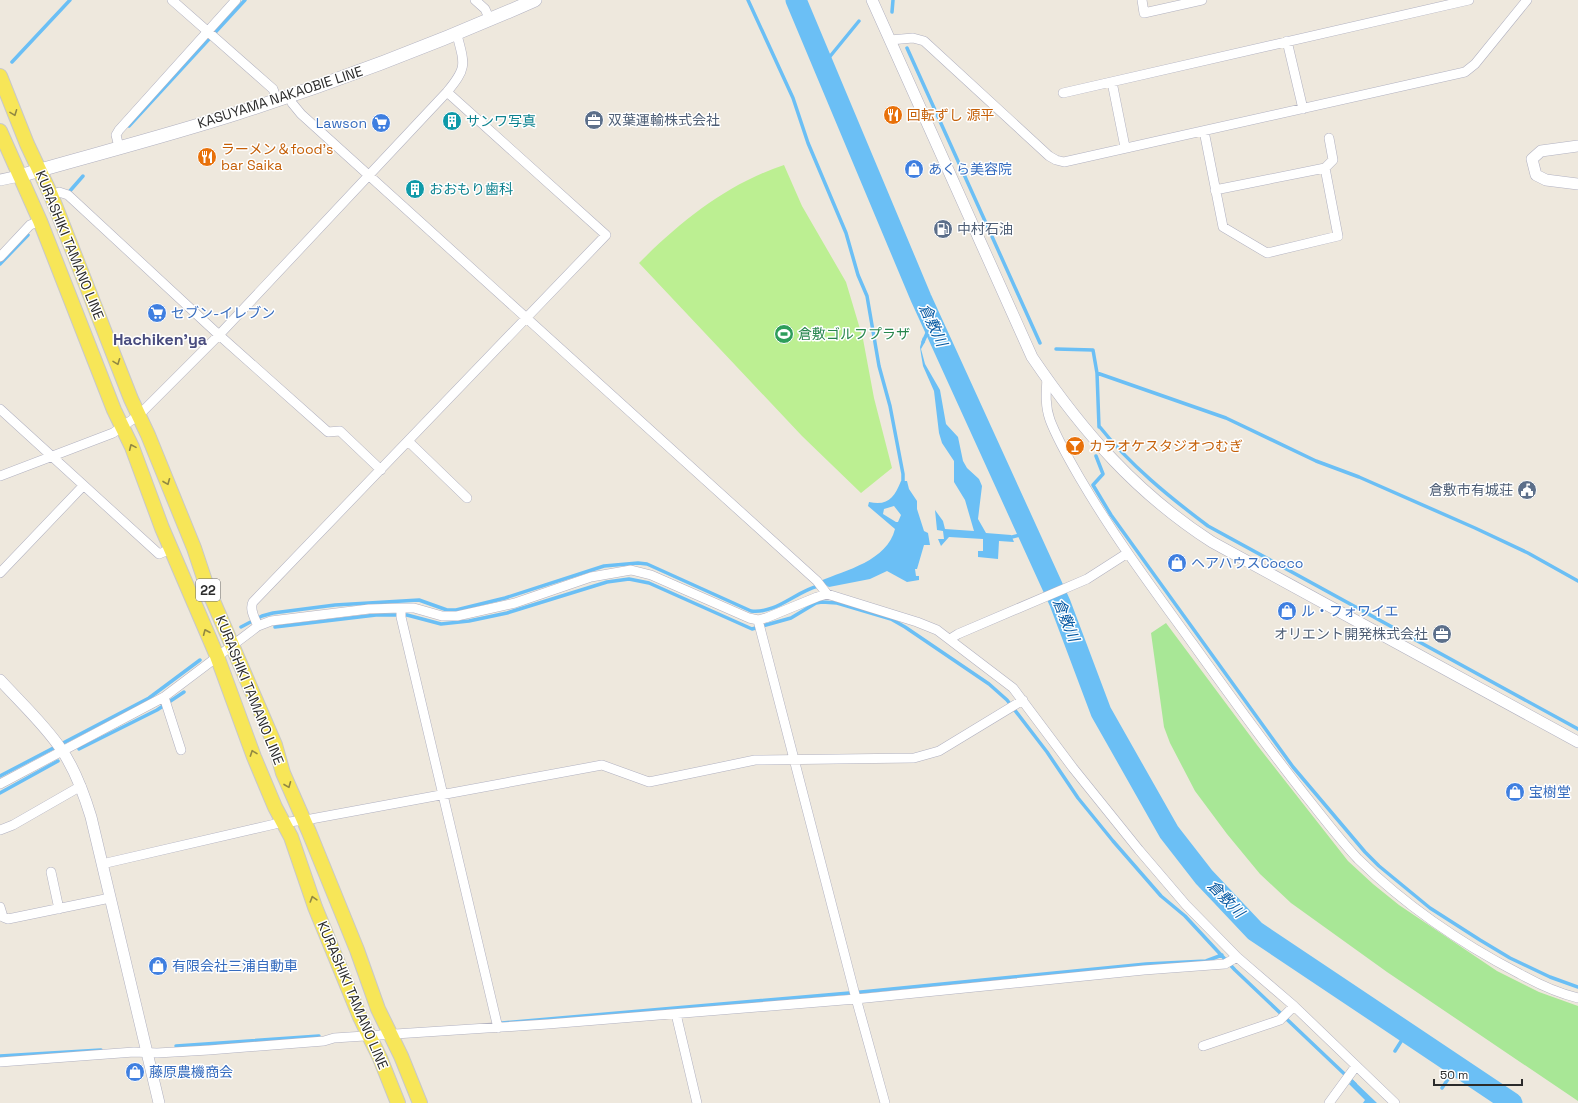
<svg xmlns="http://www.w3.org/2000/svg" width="1578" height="1103" font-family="'Space Grotesk','Noto Sans JP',sans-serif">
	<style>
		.green { fill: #a8e796 }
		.pitch { fill: #bcef92 }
		.water { fill: #6bbff5; fill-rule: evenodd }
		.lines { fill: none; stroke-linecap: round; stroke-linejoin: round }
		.stream { stroke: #6bbff5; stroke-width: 3.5 }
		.river { stroke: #6bbff5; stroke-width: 21 }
		.minor-casing { stroke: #b1b1c0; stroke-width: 10 }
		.tertiary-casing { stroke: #b1b1c0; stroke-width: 12 }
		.secondary-casing { stroke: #b1b1c0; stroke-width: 14 }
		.primary-casing { stroke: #c8c8c8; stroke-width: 16 }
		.minor { stroke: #fff; stroke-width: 9 }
		.tertiary { stroke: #fff; stroke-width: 11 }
		.secondary { stroke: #fff; stroke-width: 13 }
		.primary { stroke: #f7e658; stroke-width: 14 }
		.oneway { stroke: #918842 }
		.labels { text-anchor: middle; stroke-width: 3; stroke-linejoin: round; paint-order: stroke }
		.shield { fill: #fff; stroke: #6b6b6b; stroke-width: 1 }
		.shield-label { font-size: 13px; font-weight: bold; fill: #2b2b2b }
		.street-label { font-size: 14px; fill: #2b2b2b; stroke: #fff }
		.food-label { font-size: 14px; fill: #c56008; stroke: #fff; text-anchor: start }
		.service-label { font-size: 14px; fill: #4e5e75; stroke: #fff; text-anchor: start }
		.culture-label { font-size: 14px; fill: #0d838f; stroke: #fff; text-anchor: start }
		.shop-label { font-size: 14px; fill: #366cbe; stroke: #fff; text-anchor: start }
		.leisure-label { font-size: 14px; fill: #27864d; stroke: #fff; text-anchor: start }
		.water-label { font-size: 15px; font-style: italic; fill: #075aa3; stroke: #fff }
		.quarter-label { font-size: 16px; font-weight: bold; fill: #494c7e; stroke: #fff }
	</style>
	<rect width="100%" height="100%" fill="#eee8dd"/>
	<!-- green -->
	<path class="green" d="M1166 623 1257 745 1348 861 1373 884 1399 905 1497 971 1539 992 1578 1006V1101L1387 972 1291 903 1260 874 1227 834 1195 791 1170 743 1164 727 1151 633Z"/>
	<!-- pitch -->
	<path class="pitch" d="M784 165 802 206 846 282 863 339 874 398 892 468 861 493 802 436 639 263C681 221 727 184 784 165Z"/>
	<!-- water -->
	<path class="water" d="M923 337 925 342 921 349 925 364 940 390 946 424 958 437 963 461 967 468 979 479 982 486 978 519 986 533 1011 535 1014 542 999 541 998 559 978 557V551H983V539L949 537 941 546 938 539H944L943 531 937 530 935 510 943 521 945 529 974 531 965 500 954 482V461L942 443 939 433 934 391 923 366 921 354 920 347Z
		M901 481H907L909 489 917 501V509L924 531 928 533 930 545H924L917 569H915L916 576H919V580L907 582 887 571 870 579 829 587 820 581C846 570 887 561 895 529L868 506 869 502C888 506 894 498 901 481ZM894 506 901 515 898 522H896L883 514 884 509Z
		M1353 1080 1377 1103H1363L1365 1100 1349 1084Z"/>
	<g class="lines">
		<!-- stream -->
		<path class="stream" d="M748 0 793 98 808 143 846 233 858 275 867 296 879 366 890 406 903 474V486
			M892 12 893 0
			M907 48 1040 343
			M12 62 70 0
			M823 65 859 21
			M129 126 245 0
			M69 192 83 176
			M0 264 28 235
			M923 342 932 322
			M1056 349 1093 350 1097 373 1099 427
			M1097 373 1226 418 1316 461 1359 477 1475 528 1528 553 1578 581
			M1099 426C1130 465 1168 496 1208 526L1578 729
			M1096 456 1103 474 1093 485 1111 515 1293 767 1365 852 1379 866 1430 908 1480 940 1510 958 1550 977 1578 987
			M1008 538 1028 533
			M241 627 262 616 273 613 335 605 419 600 447 610H456L505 598 604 566 638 563 647 564 751 611C776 614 795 592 818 586
			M275 627 376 615H407L441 624 469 621 507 613 607 582 629 579 649 583 752 629 791 618 816 603 822 602 837 603 891 619 905 627 989 684 1007 700 1047 752 1078 798 1113 841 1161 896 1185 916 1235 970 1355 1084
			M79 749 157 710 184 692
			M0 776 149 698 200 660
			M0 793 58 761
			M502 1023 861 992 1146 964 1206 961 1222 955
			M176 1046 319 1036
			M1395 1051 1407 1032
			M0 1056 101 1050
			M1442 1088 1457 1066"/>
		<!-- river -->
		<path class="river" d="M796 0 921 298 1060 603 1101 712 1169 832 1204 877 1255 931 1512 1103"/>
		<!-- minor casing -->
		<g class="minor-casing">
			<path id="minor" d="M172 0 273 89 277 100
				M475 0 485 9 490 20
				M1142 0 1144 13 1202 0
				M890 40 913 38 924 41 1049 156 1056 160 1064 162 1465 72 1475 64 1527 0
				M1287 41 1303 109
				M1112 82 1125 147
				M1063 93 1469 0
				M290 96 292 103 301 114 817 581 827 594
				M1204 131 1223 227 1267 253 1338 236 1325 168
				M119 147 116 135 119 130 236 0
				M1215 190 1325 168 1333 160 1329 138
				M59 192 68 195 219 335 328 432 340 431 381 470
				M0 257 30 225 40 221
				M1047 378C1046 393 1045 406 1050 420 1058 441 1070 461 1081 480 1115 538 1154 590 1193 644 1231 697 1269 750 1309 800 1325 820 1341 841 1358 859 1405 905 1462 944 1520 974 1538 984 1557 993 1578 998
				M0 409 159 554 171 549
				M408 441 467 498
				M0 476 113 433 139 415 219 335 447 92C467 68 465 65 457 35
				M0 573 83 486
				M401 608V617L498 1028
				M758 620 854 991 885 1103
				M258 626C255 619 249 609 253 602L606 235 447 92
				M950 639 958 634 1087 579 1126 554
				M164 697 181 750
				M0 784 164 697 258 626 271 621 369 609 401 608H414L442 616H457L515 603 591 577 631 570 651 575 749 618 758 620 766 618 817 597 827 594 917 622 937 630 1013 688 1073 768 1139 850 1186 905 1237 957 1294 1006 1395 1103
				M0 830 13 825 81 786
				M102 864 275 824 311 819 602 765 649 782 755 760 914 758 939 751 1023 700
				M51 872 59 909
				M0 907 3 917 8 919 110 898
				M676 1014 697 1103
				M1203 1046 1280 1020 1294 1006
				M0 1062 134 1052 157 1053 209 1050 324 1041 334 1038 548 1024 856 999 1144 970 1225 964 1237 957
				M1329 1103 1356 1066"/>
		</g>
		<!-- tertiary casing -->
		<g class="tertiary-casing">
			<path id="tertiary" d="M872 0 1032 357C1083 432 1136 493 1212 542L1578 742
				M1578 146 1541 151 1532 159 1536 175 1546 180 1578 184
				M0 180 19 176
				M0 680C21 703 44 724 61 749 75 769 84 794 91 817L159 1103"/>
		</g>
		<!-- secondary casing -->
		<g class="secondary-casing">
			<path id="secondary" d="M19 176C92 155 166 136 238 113 339 81 438 43 535 0"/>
		</g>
		<!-- primary casing -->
		<g class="primary-casing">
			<path id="primary" d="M0 76 27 144 51 195 131 399 148 435 194 548 207 587 275 745 283 773 309 832 357 950 378 1009 401 1056 420 1103
				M0 131 40 221 114 410 132 447 162 528 217 656 254 757 275 807 291 837 315 907 360 1017 380 1058 398 1103"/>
		</g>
		<!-- minor -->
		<use href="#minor" class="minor"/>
		<!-- tertiary -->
		<use href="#tertiary" class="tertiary"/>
		<!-- secondary -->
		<use href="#secondary" class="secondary"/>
		<!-- primary -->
		<use href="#primary" class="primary"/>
	</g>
	<!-- one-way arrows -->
	<defs><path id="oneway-chevron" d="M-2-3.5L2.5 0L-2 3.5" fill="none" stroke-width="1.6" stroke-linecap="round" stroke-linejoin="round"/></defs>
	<g class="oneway">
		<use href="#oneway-chevron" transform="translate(14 113) rotate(69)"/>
		<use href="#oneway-chevron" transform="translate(117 362) rotate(69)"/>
		<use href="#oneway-chevron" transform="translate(132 447) rotate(-114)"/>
		<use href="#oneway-chevron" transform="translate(167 482) rotate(68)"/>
		<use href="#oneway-chevron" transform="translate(206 632) rotate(-113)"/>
		<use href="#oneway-chevron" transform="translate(253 753) rotate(-110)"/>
		<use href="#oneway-chevron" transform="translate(288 785) rotate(68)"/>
		<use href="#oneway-chevron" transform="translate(313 899) rotate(-107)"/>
	</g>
	<!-- icons -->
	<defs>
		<g id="restaurant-disc" transform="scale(1)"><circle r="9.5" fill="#e8710a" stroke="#fff"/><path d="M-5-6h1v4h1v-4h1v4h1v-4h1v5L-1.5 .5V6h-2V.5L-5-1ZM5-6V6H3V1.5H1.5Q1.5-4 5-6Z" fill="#fff"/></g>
		<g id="office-disc" transform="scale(1)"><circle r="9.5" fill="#5c6f8a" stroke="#fff"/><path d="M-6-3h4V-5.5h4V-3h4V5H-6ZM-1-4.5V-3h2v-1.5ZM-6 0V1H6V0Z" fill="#fff"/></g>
		<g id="building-disc" transform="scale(1)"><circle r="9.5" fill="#0f9aa8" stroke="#fff"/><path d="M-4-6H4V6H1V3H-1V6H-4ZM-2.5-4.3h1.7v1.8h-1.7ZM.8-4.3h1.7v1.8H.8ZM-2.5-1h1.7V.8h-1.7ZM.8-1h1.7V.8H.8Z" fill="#fff"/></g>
		<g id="supermarket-disc" transform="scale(1)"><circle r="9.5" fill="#3f7fe0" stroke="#fff"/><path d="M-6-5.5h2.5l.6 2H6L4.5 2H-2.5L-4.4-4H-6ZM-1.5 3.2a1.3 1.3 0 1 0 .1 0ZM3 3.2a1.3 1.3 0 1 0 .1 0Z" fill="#fff"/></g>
		<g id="shop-disc" transform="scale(1)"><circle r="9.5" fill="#3f7fe0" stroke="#fff"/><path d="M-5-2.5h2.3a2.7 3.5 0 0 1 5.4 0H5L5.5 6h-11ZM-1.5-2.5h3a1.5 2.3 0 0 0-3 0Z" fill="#fff"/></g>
		<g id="fuel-disc" transform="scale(1)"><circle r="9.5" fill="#5c6f8a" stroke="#fff"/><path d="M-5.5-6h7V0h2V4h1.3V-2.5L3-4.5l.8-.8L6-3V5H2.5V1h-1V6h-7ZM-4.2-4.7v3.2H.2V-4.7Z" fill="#fff"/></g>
		<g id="stadium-disc" transform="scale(1)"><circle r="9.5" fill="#2e9e5b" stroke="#fff"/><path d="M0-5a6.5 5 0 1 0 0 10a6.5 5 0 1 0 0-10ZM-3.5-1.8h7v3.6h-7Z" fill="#fff"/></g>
		<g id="bar-disc" transform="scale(1)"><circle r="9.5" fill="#e8710a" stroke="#fff"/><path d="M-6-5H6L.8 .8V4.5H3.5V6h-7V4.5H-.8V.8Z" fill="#fff"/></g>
		<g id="civic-disc" transform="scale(1)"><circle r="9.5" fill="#5c6f8a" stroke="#fff"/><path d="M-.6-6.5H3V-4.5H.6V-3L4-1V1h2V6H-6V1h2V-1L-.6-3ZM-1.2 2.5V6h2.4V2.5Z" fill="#fff"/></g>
	</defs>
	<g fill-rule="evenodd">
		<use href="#restaurant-disc" x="893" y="115"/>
		<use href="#office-disc" x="594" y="120"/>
		<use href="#building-disc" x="452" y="121"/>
		<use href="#supermarket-disc" x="381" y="123"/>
		<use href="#restaurant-disc" x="207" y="157"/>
		<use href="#shop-disc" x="914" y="169"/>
		<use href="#building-disc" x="415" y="189"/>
		<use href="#fuel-disc" x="943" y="229"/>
		<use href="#supermarket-disc" x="157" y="313"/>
		<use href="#stadium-disc" x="784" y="334"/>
		<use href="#bar-disc" x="1075" y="446"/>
		<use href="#civic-disc" x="1527" y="490"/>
		<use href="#shop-disc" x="1177" y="563"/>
		<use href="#shop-disc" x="1287" y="611"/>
		<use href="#office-disc" x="1442" y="634"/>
		<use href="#shop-disc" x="1515" y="792"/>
		<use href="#shop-disc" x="158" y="966"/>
		<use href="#shop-disc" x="135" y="1072"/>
	</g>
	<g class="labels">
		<!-- shield labels -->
		<rect class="shield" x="196" y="579" width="24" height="22" rx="3"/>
		<g class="shield-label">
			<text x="208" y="595">22</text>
		</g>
		<!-- street labels -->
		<g class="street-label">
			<text transform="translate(280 97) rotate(-18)" y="5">KASUYAMA NAKAOBIE LINE</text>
			<text transform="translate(70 245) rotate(68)" y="5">KURASHIKI TAMANO LINE</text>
			<text transform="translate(250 690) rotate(68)" y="5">KURASHIKI TAMANO LINE</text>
			<text transform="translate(353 995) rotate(67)" y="5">KURASHIKI TAMANO LINE</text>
		</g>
		<!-- food labels -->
		<g class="food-label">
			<text x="907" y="120">回転ずし 源平</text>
			<text x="221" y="154">ラーメン＆food’s<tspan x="221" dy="16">bar Saika</tspan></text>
			<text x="1089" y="451">カラオケスタジオつむぎ</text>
		</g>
		<!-- service labels -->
		<g class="service-label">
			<text x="608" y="125">双葉運輸株式会社</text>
			<text x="957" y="234">中村石油</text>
			<text x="1513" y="495" text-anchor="end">倉敷市有城荘</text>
			<text x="1428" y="639" text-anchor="end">オリエント開発株式会社</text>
		</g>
		<!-- culture labels -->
		<g class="culture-label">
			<text x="466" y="126">サンワ写真</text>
			<text x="429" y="194">おおもり歯科</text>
		</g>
		<!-- shop labels -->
		<g class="shop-label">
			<text x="367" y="128" text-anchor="end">Lawson</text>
			<text x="928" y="174">あくら美容院</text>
			<text x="171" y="318">セブン-イレブン</text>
			<text x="1191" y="568">ヘアハウスCocco</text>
			<text x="1301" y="616">ル・フォワイエ</text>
			<text x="1529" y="797">宝樹堂</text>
			<text x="172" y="971">有限会社三浦自動車</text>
			<text x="149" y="1077">藤原農機商会</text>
		</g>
		<!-- leisure labels -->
		<g class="leisure-label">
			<text x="798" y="339">倉敷ゴルフプラザ</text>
		</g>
		<!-- water labels -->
		<g class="water-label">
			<text transform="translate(933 325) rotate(65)" y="5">倉敷川</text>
			<text transform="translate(1066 620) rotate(68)" y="5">倉敷川</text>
			<text transform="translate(1226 899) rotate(46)" y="5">倉敷川</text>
		</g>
		<!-- quarter labels -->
		<g class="quarter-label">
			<text x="160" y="345">Hachiken'ya</text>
		</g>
	</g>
	<!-- scale -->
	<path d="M1434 1079v6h88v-6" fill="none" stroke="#2b2b2b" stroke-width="2"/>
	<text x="1440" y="1079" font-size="12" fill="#2b2b2b" stroke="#ffffff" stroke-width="3" paint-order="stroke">50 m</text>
</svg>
